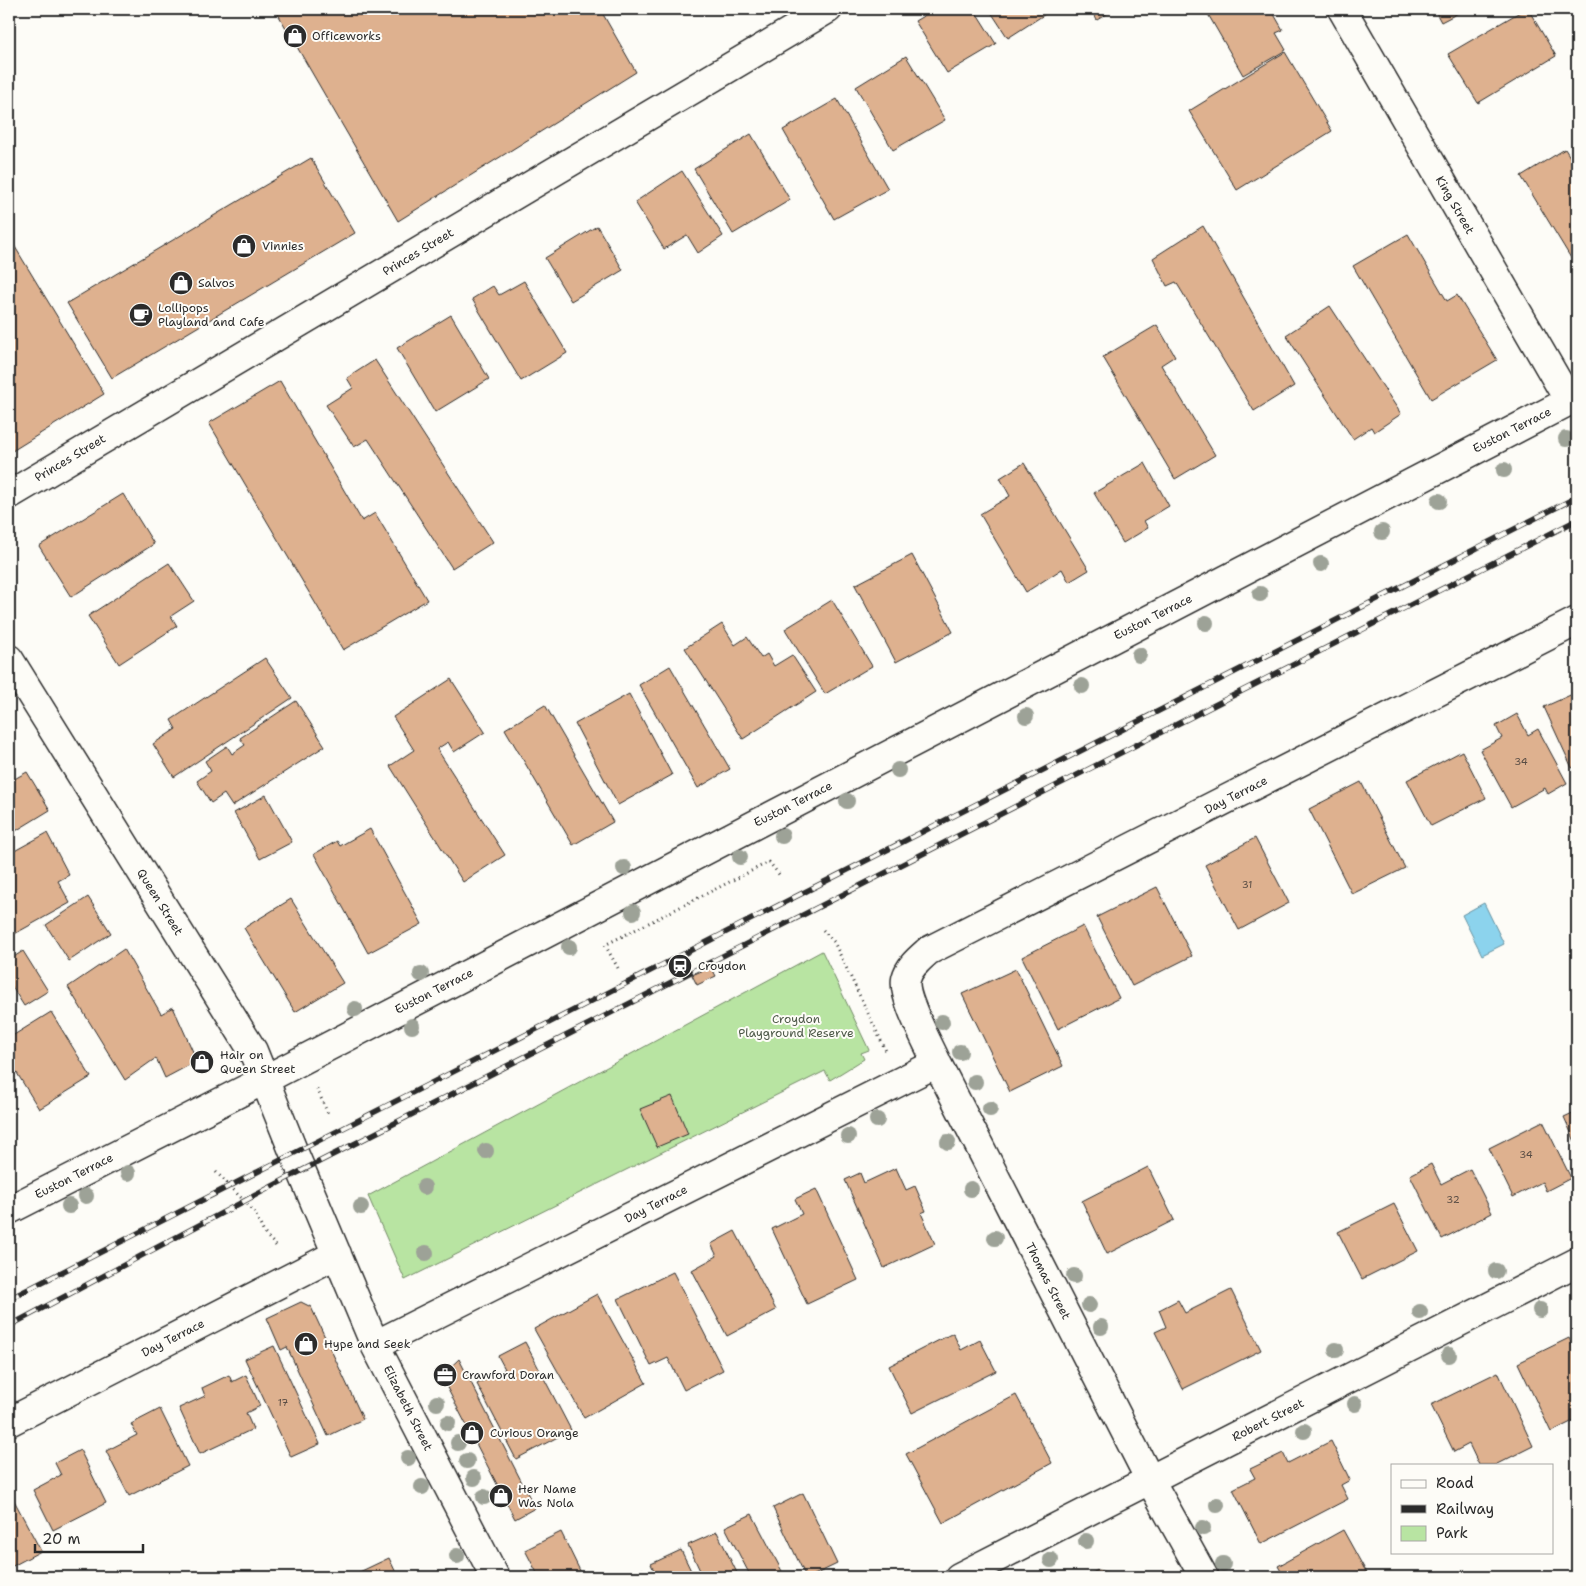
<svg xmlns="http://www.w3.org/2000/svg" width="1586" height="1586" font-family="'Shantell Sans',sans-serif">
	<style>
		.green { fill: #b8e4a2; stroke: #728866 }
		.water { fill: #8cd3ed; stroke: #65909f }
		.building { fill: #deb18f; stroke: #2b2b2b }
		.lines { fill: none; stroke-linecap: round; stroke-linejoin: round }
		.minor-casing { stroke: #2b2b2b; stroke-width: 31 }
		.path { stroke: #2b2b2b; stroke-width: 3; stroke-dasharray: 1 4; stroke-linecap: butt }
		.minor { stroke: #fdfcf7; stroke-width: 28 }
		.rail-casing { stroke: #2b2b2b; stroke-width: 5.5 }
		.rail { stroke: #fdfcf7; stroke-width: 4; stroke-dasharray: 11; stroke-linecap: butt }
		.tree { fill: #9da297 }
		.labels { text-anchor: middle; stroke-width: 4; stroke-linejoin: round; paint-order: stroke }
		.number-label { font-size: 10px; fill: #584c44 }
		.poi-label { font-size: 12px; fill: #2b2b2b; stroke: #fdfcf7; text-anchor: start }
		.street-label { font-size: 12px; fill: #2b2b2b; stroke: #fdfcf7 }
		.park-label { font-size: 12px; fill: #4e5949; stroke: #fdfcf7 }
	</style>
	<rect width="100%" height="100%" fill="#fdfcf7"/>
	<filter id="ink" filterUnits="userSpaceOnUse"><feTurbulence type="fractalNoise" baseFrequency=".02" numOctaves="2"/><feDisplacementMap in="SourceGraphic" scale="10" xChannelSelector="R" yChannelSelector="G"/><feConvolveMatrix kernelMatrix="1 2 1 2 8 2 1 2 1" color-interpolation-filters="sRGB"/></filter>
	<g filter="url(#ink)">
		<!-- green -->
		<path class="green" d="M822 951 869 1050 861 1053 864 1059 830 1080 825 1071 405 1280 368 1196Z"/>
		<!-- water -->
		<path class="water" d="M1484 903 1504 944 1482 955 1462 915Z"/>
		<!-- building -->
		<path class="building" d="M275 9H600L636 72 398 221Z
			M935 9H974L996 44 947 73 915 21Z
			M989 9H1053L1008 38Z
			M1090 9H1115L1097 20Z
			M1205 9H1271L1283 30 1276 33 1286 50 1243 75Z
			M1434 9H1466L1441 22Z
			M1525 9H1528L1556 56 1478 103 1448 54Z
			M1285 52 1332 131 1237 190 1189 111Z
			M906 56 945 120 893 150 856 87Z
			M837 99 888 189 834 219 783 130Z
			M751 134 790 200 733 234 694 169Z
			M1565 149 1577 168V268L1521 176Z
			M311 158 355 233 112 378 67 303Z
			M682 171 723 236 698 253 687 235 664 249 635 202Z
			M597 226 623 270 571 301 545 258Z
			M1203 226 1294 386 1254 411 1176 282 1167 286 1153 258Z
			M1408 234 1447 301 1457 295 1497 360 1431 399 1353 266Z
			M9 237 104 394 9 453Z
			M524 281 567 353 521 381 472 299 493 286 499 295Z
			M1330 306 1401 414 1374 432 1371 427 1353 439 1286 335Z
			M451 315 489 379 435 412 397 348Z
			M1157 325 1175 356 1161 365 1215 455 1175 479 1103 357Z
			M375 360 493 542 452 568 368 439 354 447 326 405 353 388 347 378Z
			M280 381 362 521 375 513 427 600 343 650 209 423Z
			M1024 463 1089 570 1069 582 1062 569 1026 592 980 514 1010 496 1000 478Z
			M1145 463 1169 506 1144 521 1148 528 1123 543 1094 493Z
			M123 494 154 544 71 597 39 546Z
			M912 555 953 632 896 662 855 585Z
			M169 563 194 601 171 616 177 626 119 664 88 616Z
			M832 600 872 666 825 694 785 629Z
			M722 624 735 645 747 637 761 658 767 654 774 666 792 655 816 692 743 739 685 648Z
			M265 658 292 698 174 777 153 744 176 729 171 720Z
			M670 666 730 769 698 788 639 685Z
			M451 679 485 732 454 752 448 742 437 749 505 855 463 882 390 766 414 750 393 717Z
			M1577 692V766L1572 768 1544 707Z
			M629 694 672 775 618 805 575 724Z
			M296 701 325 746 232 806 224 794 211 803 197 781 211 771 205 761 227 746 232 754 245 745 240 738Z
			M545 705 613 822 573 845 505 729Z
			M1517 714 1528 735 1538 729 1567 783 1548 794 1545 788 1511 807 1480 750 1502 738 1496 726Z
			M1462 751 1486 798 1431 826 1407 780Z
			M27 772 50 810 9 835V782Z
			M1361 782 1405 868 1352 894 1309 809Z
			M266 795 292 842 260 859 234 813Z
			M370 829 422 924 368 953 314 854 337 841 340 846Z
			M47 833 69 875 58 881 70 903 9 937V854Z
			M1255 838 1289 903 1239 930 1205 865Z
			M1157 887 1192 956 1132 986 1097 917Z
			M88 897 111 933 69 961 46 925Z
			M291 899 343 983 295 1012 244 928Z
			M1083 926 1119 998 1058 1029 1022 957Z
			M124 949 161 1014 173 1007 194 1054 195 1062 165 1078 156 1058 125 1080 68 987Z
			M23 951 48 991 24 1006 9 982V960Z
			M711 967 716 976 697 985 692 975Z
			M1016 969 1063 1066 1010 1092 962 994Z
			M51 1012 91 1077 39 1109 9 1060V1038Z
			M672 1096 688 1134 657 1147 640 1109Z
			M1577 1111V1146L1564 1117Z
			M1543 1121 1571 1178 1546 1191 1542 1182 1513 1197 1489 1148Z
			M1431 1164 1441 1184 1470 1169 1492 1213 1442 1239 1410 1175Z
			M1148 1167 1174 1220 1107 1254 1082 1201Z
			M896 1168 906 1190 915 1186 926 1211 921 1213 935 1244 884 1268 845 1180 860 1173 864 1183Z
			M816 1189 858 1280 807 1304 772 1229 802 1214 795 1199Z
			M1394 1204 1418 1251 1362 1279 1338 1232Z
			M735 1231 776 1310 727 1336 692 1270 717 1256 711 1244Z
			M673 1272 723 1370 684 1390 668 1358 651 1366 618 1299Z
			M1231 1290 1261 1350 1183 1389 1155 1332 1166 1327 1159 1310 1178 1300 1185 1313Z
			M597 1294 646 1383 584 1418 534 1329Z
			M301 1302 311 1307 363 1419 328 1436 287 1347 281 1350 267 1318Z
			M953 1333 961 1350 980 1340 996 1371 912 1413 889 1366Z
			M1569 1338 1577 1355V1419L1551 1432 1518 1363Z
			M525 1342 571 1430 516 1459 477 1384 505 1369 498 1356Z
			M274 1346 320 1444 291 1457 245 1359Z
			M459 1359 535 1508 515 1519 441 1376Z
			M1498 1372 1533 1446 1495 1465H1479L1469 1444 1454 1452 1431 1405Z
			M229 1375 232 1382 246 1375 260 1406 246 1413 253 1429 200 1454 179 1408 205 1396 202 1388Z
			M1016 1395 1052 1463 943 1523 906 1454Z
			M160 1409 188 1466 129 1496 106 1451 137 1435 131 1424Z
			M1331 1441 1350 1480 1341 1485 1348 1499 1261 1544 1233 1489 1255 1478 1250 1469 1283 1453 1288 1463Z
			M80 1450 106 1503 53 1530 33 1490 61 1475 55 1463Z
			M9 1491 41 1551 9 1568Z
			M803 1493 837 1564 810 1577H806L773 1508Z
			M752 1514 785 1577H751L725 1527Z
			M1343 1530 1369 1577H1278L1283 1575 1278 1566Z
			M561 1532 583 1577H539L525 1550Z
			M717 1532 739 1577H703L688 1545Z
			M681 1550 694 1577H657L651 1564Z
			M389 1558 398 1577H349Z
			M643 1569 647 1577H625Z
			M1098 1570 1114 1574 1116 1577H1084Z"/>
		<g class="lines">
			<!-- minor casing -->
			<g class="minor-casing">
				<path id="minor" d="M1342 9 1569 401
					M9 495 828 9
					M9 659 253 1051 294 1153 375 1345 495 1577
					M9 1210 264 1080 1577 397
					M375 1345 937 1063
					M9 1422 337 1254
					M959 1577 1577 1262
					M1204 1577 1150 1480 937 1063C929 1045 902 997 906 979 909 967 919 959 928 951L1577 621"/>
			</g>
			<!-- path -->
			<path class="path" d="M823 930 834 942 887 1053
				M618 968 605 945 769 862 781 877
				M317 1089 329 1116
				M216 1172 254 1211 264 1233 278 1248"/>
			<!-- minor -->
			<use href="#minor" class="minor"/>
			<!-- rail casing -->
			<g class="rail-casing">
				<path id="rail" d="M9 1299 1577 497
					M9 1326 301 1171 1577 520"/>
			</g>
			<!-- rail -->
			<use href="#rail" class="rail"/>
		</g>
		<!-- trees -->
		<g class="tree">
			<circle cx="1566" cy="439" r="8"/>
			<circle cx="1504" cy="470" r="8"/>
			<circle cx="1439" cy="501" r="8"/>
			<circle cx="1382" cy="532" r="8"/>
			<circle cx="1321" cy="564" r="8"/>
			<circle cx="1260" cy="594" r="8"/>
			<circle cx="1206" cy="623" r="8"/>
			<circle cx="1139" cy="655" r="8"/>
			<circle cx="1082" cy="686" r="8"/>
			<circle cx="1026" cy="716" r="8"/>
			<circle cx="898" cy="770" r="8"/>
			<circle cx="847" cy="801" r="8"/>
			<circle cx="782" cy="836" r="8"/>
			<circle cx="740" cy="857" r="8"/>
			<circle cx="624" cy="868" r="8"/>
			<circle cx="633" cy="912" r="8"/>
			<circle cx="569" cy="947" r="8"/>
			<circle cx="421" cy="974" r="8"/>
			<circle cx="355" cy="1009" r="8"/>
			<circle cx="942" cy="1022" r="8"/>
			<circle cx="412" cy="1026" r="8"/>
			<circle cx="960" cy="1052" r="8"/>
			<circle cx="975" cy="1082" r="8"/>
			<circle cx="990" cy="1109" r="8"/>
			<circle cx="877" cy="1120" r="8"/>
			<circle cx="848" cy="1136" r="8"/>
			<circle cx="948" cy="1142" r="8"/>
			<circle cx="486" cy="1151" r="8"/>
			<circle cx="128" cy="1173" r="8"/>
			<circle cx="424" cy="1187" r="8"/>
			<circle cx="971" cy="1189" r="8"/>
			<circle cx="86" cy="1196" r="8"/>
			<circle cx="69" cy="1206" r="8"/>
			<circle cx="361" cy="1207" r="8"/>
			<circle cx="995" cy="1238" r="8"/>
			<circle cx="426" cy="1253" r="8"/>
			<circle cx="1496" cy="1271" r="8"/>
			<circle cx="1074" cy="1276" r="8"/>
			<circle cx="1089" cy="1305" r="8"/>
			<circle cx="1540" cy="1310" r="8"/>
			<circle cx="1420" cy="1312" r="8"/>
			<circle cx="1101" cy="1327" r="8"/>
			<circle cx="1336" cy="1350" r="8"/>
			<circle cx="1449" cy="1355" r="8"/>
			<circle cx="437" cy="1403" r="8"/>
			<circle cx="1355" cy="1404" r="8"/>
			<circle cx="448" cy="1423" r="8"/>
			<circle cx="1304" cy="1431" r="8"/>
			<circle cx="458" cy="1443" r="8"/>
			<circle cx="408" cy="1458" r="8"/>
			<circle cx="467" cy="1461" r="8"/>
			<circle cx="474" cy="1478" r="8"/>
			<circle cx="422" cy="1487" r="8"/>
			<circle cx="484" cy="1497" r="8"/>
			<circle cx="1217" cy="1505" r="8"/>
			<circle cx="1203" cy="1528" r="8"/>
			<circle cx="1086" cy="1541" r="8"/>
			<circle cx="457" cy="1556" r="8"/>
			<circle cx="1051" cy="1560" r="8"/>
			<circle cx="1223" cy="1564" r="8"/>
		</g>
	</g>
	<!-- icons -->
	<defs>
		<g id="shop-disc" transform="scale(1.25)"><circle r="9.5" fill="#2b2b2b" stroke="#fdfcf7"/><path d="M-5-2.5h2.3a2.7 3.5 0 0 1 5.4 0H5L5.5 6h-11ZM-1.5-2.5h3a1.5 2.3 0 0 0-3 0Z" fill="#fff"/></g>
		<g id="cafe-disc" transform="scale(1.25)"><circle r="9.5" fill="#2b2b2b" stroke="#fdfcf7"/><path d="M-5.5-4.5H6V0H3Q3 3.5 0 3.5H-2.5Q-5.5 3.5-5.5 0ZM3-3.2v2h1.7v-2ZM-6 4.5H4V6H-6Z" fill="#fff"/></g>
		<g id="station-disc" transform="scale(1.25)"><circle r="9.5" fill="#2b2b2b" stroke="#fdfcf7"/><path d="M-3-6H3Q5-6 5-4V2Q5 4 3 4L4.5 6H3L1.5 4h-3L-3 6H-4.5L-3 4Q-5 4-5 2V-4Q-5-6-3-6ZM-3.5-4v3h7v-3ZM-3.5 1v1.5H-2V1ZM2 1v1.5H3.5V1Z" fill="#fff"/></g>
		<g id="office-disc" transform="scale(1.25)"><circle r="9.5" fill="#2b2b2b" stroke="#fdfcf7"/><path d="M-6-3h4V-5.5h4V-3h4V5H-6ZM-1-4.5V-3h2v-1.5ZM-6 0V1H6V0Z" fill="#fff"/></g>
	</defs>
	<g fill-rule="evenodd">
		<use href="#shop-disc" x="295" y="36"/>
		<use href="#shop-disc" x="244" y="246"/>
		<use href="#shop-disc" x="181" y="283"/>
		<use href="#cafe-disc" x="141" y="315"/>
		<use href="#station-disc" x="680" y="966"/>
		<use href="#shop-disc" x="202" y="1062"/>
		<use href="#shop-disc" x="306" y="1344"/>
		<use href="#office-disc" x="445" y="1375"/>
		<use href="#shop-disc" x="472" y="1433"/>
		<use href="#shop-disc" x="501" y="1496"/>
	</g>
	<g class="labels">
		<!-- number labels -->
		<g class="number-label">
			<text x="1521" y="765">34</text>
			<text x="1247" y="888">31</text>
			<text x="1526" y="1158">34</text>
			<text x="1453" y="1203">32</text>
			<text x="283" y="1406">17</text>
		</g>
		<!-- poi labels -->
		<g class="poi-label">
			<text x="312" y="40">Officeworks</text>
			<text x="262" y="250">Vinnies</text>
			<text x="198" y="287">Salvos</text>
			<text x="158" y="312">Lollipops<tspan x="158" dy="14">Playland and Cafe</tspan></text>
			<text x="698" y="970">Croydon</text>
			<text x="220" y="1059">Hair on<tspan x="220" dy="14">Queen Street</tspan></text>
			<text x="324" y="1348">Hype and Seek</text>
			<text x="462" y="1379">Crawford Doran</text>
			<text x="490" y="1437">Curious Orange</text>
			<text x="518" y="1493">Her Name<tspan x="518" dy="14">Was Nola</tspan></text>
		</g>
		<!-- street labels -->
		<g class="street-label">
			<text transform="translate(1455 205) rotate(60)" y="4">King Street</text>
			<text transform="translate(418 252) rotate(-31)" y="4">Princes Street</text>
			<text transform="translate(1512 430) rotate(-27)" y="4">Euston Terrace</text>
			<text transform="translate(70 458) rotate(-31)" y="4">Princes Street</text>
			<text transform="translate(1153 617) rotate(-27)" y="4">Euston Terrace</text>
			<text transform="translate(1236 795) rotate(-27)" y="4">Day Terrace</text>
			<text transform="translate(793 804) rotate(-27)" y="4">Euston Terrace</text>
			<text transform="translate(160 902) rotate(58)" y="4">Queen Street</text>
			<text transform="translate(434 991) rotate(-27)" y="4">Euston Terrace</text>
			<text transform="translate(74 1176) rotate(-27)" y="4">Euston Terrace</text>
			<text transform="translate(656 1204) rotate(-27)" y="4">Day Terrace</text>
			<text transform="translate(1048 1281) rotate(63)" y="4">Thomas Street</text>
			<text transform="translate(173 1338) rotate(-27)" y="4">Day Terrace</text>
			<text transform="translate(408 1408) rotate(63)" y="4">Elizabeth Street</text>
			<text transform="translate(1268 1420) rotate(-27)" y="4">Robert Street</text>
		</g>
		<!-- park labels -->
		<g class="park-label">
			<text x="796" y="1023">Croydon<tspan x="796" dy="14">Playground Reserve</tspan></text>
		</g>
	</g>
	<!-- margin -->
	<rect width="1586" height="1586" fill="none" stroke="#fdfcf7" stroke-width="30"/>
	<rect x="15" y="15" width="1556" height="1556" fill="none" stroke="#2b2b2b" stroke-width="2" filter="url(#ink)"/>
	<!-- legend -->
	<rect x="1391" y="1464" width="162" height="90" fill="#fdfcf7" stroke="#a9a8a5"/>
	<rect x="1401" y="1480" width="25" height="8" fill="#fdfcf7" stroke="#a9a8a5"/>
	<text x="1436" y="1488" font-size="15" fill="#2b2b2b">Road</text>
	<rect x="1401" y="1505" width="25" height="8" fill="#2b2b2b" stroke="#a9a8a5"/>
	<text x="1436" y="1514" font-size="15" fill="#2b2b2b">Railway</text>
	<rect x="1401" y="1526" width="25" height="15" fill="#b8e4a2" stroke="#a9a8a5"/>
	<text x="1436" y="1538" font-size="15" fill="#2b2b2b">Park</text>
	<!-- scale -->
	<path d="M35 1544v8h108v-8" fill="none" stroke="#2b2b2b" stroke-width="2.5"/>
	<text x="42" y="1544" font-size="15" fill="#2b2b2b" stroke="#fdfcf7" stroke-width="4" paint-order="stroke">20 m</text>
</svg>
